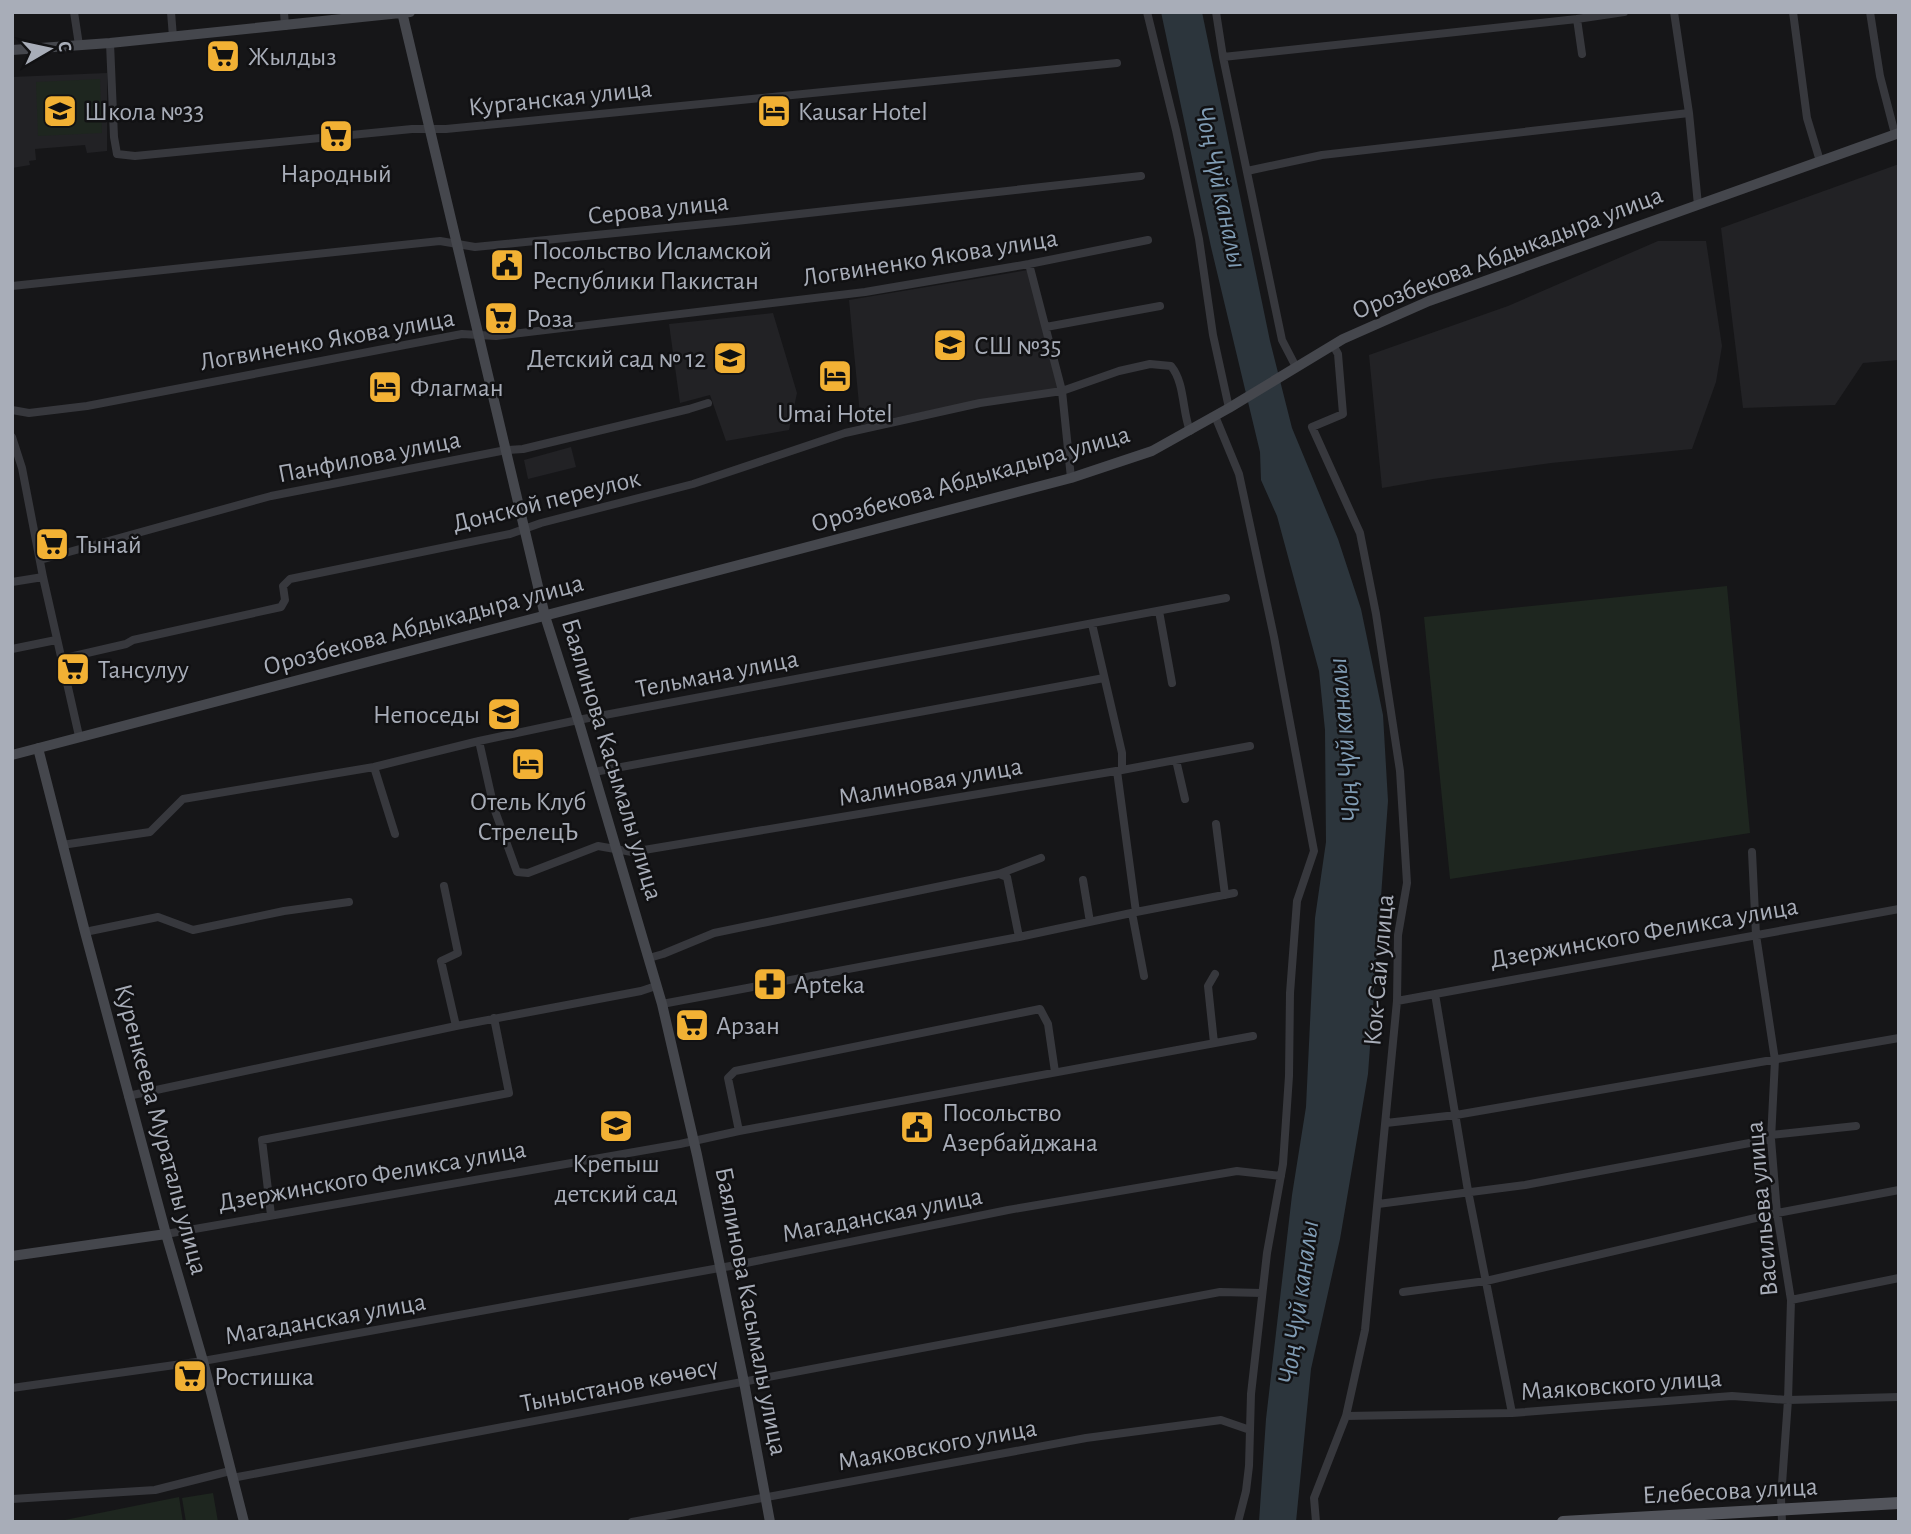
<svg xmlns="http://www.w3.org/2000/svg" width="1911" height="1534" font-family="'Alegreya Sans',sans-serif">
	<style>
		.built { fill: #222225 }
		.green { fill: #1e261f }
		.water { fill: #2c353c }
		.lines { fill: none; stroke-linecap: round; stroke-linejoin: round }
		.street { stroke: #37383d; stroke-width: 8 }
		.secondary { stroke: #45474d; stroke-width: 10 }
		.primary { stroke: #53555c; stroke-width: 12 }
		.labels { text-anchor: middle; stroke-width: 5; stroke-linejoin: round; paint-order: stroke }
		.poi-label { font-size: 26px; fill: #a8adb8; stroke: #111113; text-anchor: start }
		.street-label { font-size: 26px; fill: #a8adb8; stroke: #111113 }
		.water-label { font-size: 28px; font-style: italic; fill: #7f9bb3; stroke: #111113 }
	</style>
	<rect width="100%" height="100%" fill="#161618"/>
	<!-- built -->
	<path class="built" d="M107 73V151L87 153 85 145 35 149 36 160 29 161 30 165 12 168V77Z
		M1899 164V360L1863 363 1835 405 1743 408 1721 228Z
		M1658 241H1706L1722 346 1716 382 1692 449 1551 463 1433 479 1382 488 1369 355 1508 306Z
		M1028 270 1058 389 979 400 861 425 849 300Z
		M773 313 797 393 789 430 726 441 710 395 680 403 669 324Z
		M571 447 576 467 528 479 524 460Z"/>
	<!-- green -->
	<path class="green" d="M100 79 102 133 38 136 36 82Z
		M1727 586 1750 833 1450 879 1424 617Z
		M213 1493 218 1522H186L182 1498Z
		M179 1497 183 1522H55Z"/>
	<!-- water -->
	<path class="water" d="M1161 12H1202L1270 341 1292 428 1338 539 1361 609 1383 715 1388 801 1368 1074 1340 1239 1311 1369 1296 1522H1259L1266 1419 1292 1195 1306 1107 1315 918 1326 842 1325 730 1319 671 1277 516 1261 480 1260 452 1211 247Z"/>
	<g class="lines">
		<!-- street -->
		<path class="street" d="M74 12 79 45
			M171 12 173 37
			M284 12 285 26
			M1147 12 1176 130 1199 239 1213 335 1229 408
			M1216 12 1223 57 1282 340 1296 367
			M1674 12 1689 113 1698 205
			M1793 12 1807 118 1820 161
			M1870 12 1880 76 1895 134
			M1577 19 1624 12
			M110 43 114 137 117 154 135 156 412 129H446L1117 63
			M1223 57 1577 19 1582 54
			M1247 171 1322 155 1689 113
			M1029 264 1062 391 1071 478
			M12 286 440 241 475 247 736 221 1141 176
			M1046 327 1160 306
			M12 410 29 413 87 406 462 334 496 336 865 292 1029 264 1148 240
			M1215 416 1239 474 1274 637 1314 851 1297 901 1290 993 1289 1076 1283 1164 1267 1253 1251 1394 1249 1466 1246 1491 1238 1522
			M12 437 22 468 43 577 79 736
			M40 560 271 496 506 450 523 449 689 409 708 403
			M12 582 43 577
			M1159 611 1172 683
			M1092 624 1122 753V770
			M12 649 56 640
			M61 659 126 644 133 640 281 607 285 600 283 586 290 579 510 534 541 523 693 484 845 433 980 403 1062 391 1119 371 1150 364 1171 366C1185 383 1182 411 1190 431
			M479 741 494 808 517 872 528 873 598 846 632 852 1122 770 1250 746
			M1176 760 1185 799
			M374 767 395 834
			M1117 771 1136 912
			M594 772 1104 678
			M1216 824 1225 895
			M62 845 150 832 183 799 374 767 479 741 578 720 1226 598
			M1752 852 1756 935 1775 1060 1771 1139 1777 1213 1791 1300 1788 1400 1781 1498 1782 1522
			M999 874 1041 858
			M1083 880 1090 922
			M444 886 458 953 441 961 456 1026
			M1132 913 1144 976
			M85 932 158 917 193 930 284 911 349 902
			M649 958 663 954 714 933 999 874 1007 877 1019 937
			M1435 994 1468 1191 1512 1413
			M1397 1001 1899 909
			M662 1004 1019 937 1136 912 1234 893
			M1214 1043 1208 986 1215 974
			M128 1096 456 1026 641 991 656 986
			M1386 1123 1456 1115 1899 1038
			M739 1131 728 1078 735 1071 1040 1009 1048 1024 1055 1072
			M1771 1135 1856 1126
			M1378 1204 1525 1185 1771 1139
			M271 1215 262 1140 509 1093 494 1018
			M166 1234 680 1144 739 1131 1253 1036
			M1403 1292 1486 1281 1777 1213 1899 1190
			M1791 1300 1899 1278
			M12 1388 203 1361 736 1265 1008 1210 1237 1171 1281 1176
			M1346 1416 1512 1413 1732 1396 1788 1400 1899 1397
			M232 1478 1220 1292 1262 1293
			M12 1499 155 1490 230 1471
			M632 1522 1086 1438 1221 1420 1250 1430
			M1316 1522 1314 1498 1346 1416 1365 1330 1397 1001 1398 935 1407 883 1400 771 1376 614 1360 533 1312 427 1343 414 1338 354 1333 345"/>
		<!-- secondary -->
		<path class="secondary" d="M402 12 545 616 580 726 662 1004 697 1155 744 1382 770 1522
			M12 50 110 43 410 12
			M38 748 85 932 166 1234 203 1361 244 1522
			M12 755 1071 478 1152 451 1229 408 1343 339 1429 301 1899 133
			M12 1256 166 1234"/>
		<!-- primary -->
		<path class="primary" d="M1563 1522 1899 1503"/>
	</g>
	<!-- icons -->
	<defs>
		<g id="supermarket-square" transform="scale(1.75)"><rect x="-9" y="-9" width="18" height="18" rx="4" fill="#f2b134" stroke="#111113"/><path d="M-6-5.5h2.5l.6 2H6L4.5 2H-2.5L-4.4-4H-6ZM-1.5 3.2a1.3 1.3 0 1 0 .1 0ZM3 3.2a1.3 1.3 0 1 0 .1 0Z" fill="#111"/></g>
		<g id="school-square" transform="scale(1.75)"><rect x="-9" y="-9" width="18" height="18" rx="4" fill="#f2b134" stroke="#111113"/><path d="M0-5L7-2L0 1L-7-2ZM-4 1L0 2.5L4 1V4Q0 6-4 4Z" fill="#111"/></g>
		<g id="hotel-square" transform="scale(1.75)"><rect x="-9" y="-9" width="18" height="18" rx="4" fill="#f2b134" stroke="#111113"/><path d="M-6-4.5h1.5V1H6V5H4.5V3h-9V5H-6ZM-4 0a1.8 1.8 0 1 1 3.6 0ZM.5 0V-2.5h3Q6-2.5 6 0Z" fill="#111"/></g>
		<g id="civic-square" transform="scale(1.75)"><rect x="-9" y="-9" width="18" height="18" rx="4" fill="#f2b134" stroke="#111113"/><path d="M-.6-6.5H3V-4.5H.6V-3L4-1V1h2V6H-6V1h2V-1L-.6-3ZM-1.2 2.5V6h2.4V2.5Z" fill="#111"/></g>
		<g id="pharmacy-square" transform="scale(1.75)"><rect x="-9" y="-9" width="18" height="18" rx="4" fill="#f2b134" stroke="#111113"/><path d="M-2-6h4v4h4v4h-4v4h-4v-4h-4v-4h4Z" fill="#111"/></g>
	</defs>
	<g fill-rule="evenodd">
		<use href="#supermarket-square" x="223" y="56"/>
		<use href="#school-square" x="60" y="111"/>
		<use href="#hotel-square" x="774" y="111"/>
		<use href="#supermarket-square" x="336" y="136"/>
		<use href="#civic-square" x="507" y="265"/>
		<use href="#supermarket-square" x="501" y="318"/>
		<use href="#school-square" x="950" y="345"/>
		<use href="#school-square" x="730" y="358"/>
		<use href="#hotel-square" x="835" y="376"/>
		<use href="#hotel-square" x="385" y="387"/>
		<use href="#supermarket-square" x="52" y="544"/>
		<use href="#supermarket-square" x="73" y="669"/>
		<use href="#school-square" x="504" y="714"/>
		<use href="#hotel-square" x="528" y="764"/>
		<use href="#pharmacy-square" x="770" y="984"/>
		<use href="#supermarket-square" x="692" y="1025"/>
		<use href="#school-square" x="616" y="1126"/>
		<use href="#civic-square" x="917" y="1127"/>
		<use href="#supermarket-square" x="190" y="1376"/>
	</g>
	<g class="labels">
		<!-- poi labels -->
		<g class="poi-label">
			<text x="248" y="65">Жылдыз</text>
			<text x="84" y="120">Школа №33</text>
			<text x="798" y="120">Kausar Hotel</text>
			<text x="336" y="182" text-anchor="middle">Народный</text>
			<text x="532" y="259">Посольство Исламской<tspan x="532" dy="30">Республики Пакистан</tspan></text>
			<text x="526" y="327">Роза</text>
			<text x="974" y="354">СШ №35</text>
			<text x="706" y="367" text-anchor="end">Детский сад № 12</text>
			<text x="410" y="396">Флагман</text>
			<text x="835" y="422" text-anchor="middle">Umai Hotel</text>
			<text x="76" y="553">Тынай</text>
			<text x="98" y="678">Тансулуу</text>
			<text x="480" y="723" text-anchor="end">Непоседы</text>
			<text x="528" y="810" text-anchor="middle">Отель Клуб<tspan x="528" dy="30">СтрелецЪ</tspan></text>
			<text x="794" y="993">Apteka</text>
			<text x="716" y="1034">Арзан</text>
			<text x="942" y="1121">Посольство<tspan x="942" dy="30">Азербайджана</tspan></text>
			<text x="616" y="1172" text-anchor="middle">Крепыш<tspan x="616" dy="30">детский сад</tspan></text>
			<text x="214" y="1385">Ростишка</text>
		</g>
		<!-- street labels -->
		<g class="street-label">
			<text transform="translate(560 97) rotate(-6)" y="9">Курганская улица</text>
			<text transform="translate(658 208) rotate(-6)" y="9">Серова улица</text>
			<text transform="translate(1507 252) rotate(-21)" y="9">Орозбекова Абдыкадыра улица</text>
			<text transform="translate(930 257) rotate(-9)" y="9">Логвиненко Якова улица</text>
			<text transform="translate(327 339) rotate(-10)" y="9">Логвиненко Якова улица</text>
			<text transform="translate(369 456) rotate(-11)" y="9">Панфилова улица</text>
			<text transform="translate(970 478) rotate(-16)" y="9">Орозбекова Абдыкадыра улица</text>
			<text transform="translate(546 500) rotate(-14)" y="9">Донской переулок</text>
			<text transform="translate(423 624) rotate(-15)" y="9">Орозбекова Абдыкадыра улица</text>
			<text transform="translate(717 673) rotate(-11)" y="9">Тельмана улица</text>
			<text transform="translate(613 759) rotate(73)" y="9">Баялинова Касымалы улица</text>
			<text transform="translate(930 781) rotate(-10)" y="9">Малиновая улица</text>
			<text transform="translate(1644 932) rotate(-10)" y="9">Дзержинского Феликса улица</text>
			<text transform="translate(1378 970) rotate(-85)" y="9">Кок-Сай улица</text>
			<text transform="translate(162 1129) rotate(75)" y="9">Куренкеева Мураталы улица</text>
			<text transform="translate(372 1175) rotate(-10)" y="9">Дзержинского Феликса улица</text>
			<text transform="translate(1761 1209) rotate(-95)" y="9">Васильева улица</text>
			<text transform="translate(882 1214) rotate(-11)" y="9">Магаданская улица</text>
			<text transform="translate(752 1311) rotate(79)" y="9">Баялинова Касымалы улица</text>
			<text transform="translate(325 1318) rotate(-10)" y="9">Магаданская улица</text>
			<text transform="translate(619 1384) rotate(-11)" y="9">Тыныстанов көчөсү</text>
			<text transform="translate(1621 1384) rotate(-4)" y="9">Маяковского улица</text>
			<text transform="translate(937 1444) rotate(-10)" y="9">Маяковского улица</text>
			<text transform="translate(1730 1490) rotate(-3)" y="9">Елебесова улица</text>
		</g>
		<!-- water labels -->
		<g class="water-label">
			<text transform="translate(1222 187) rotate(78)" y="10">Чоң Чүй каналы</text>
			<text transform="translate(1343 740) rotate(-95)" y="10">Чоң Чүй каналы</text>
			<text transform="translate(1297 1302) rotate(-82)" y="10">Чоң Чүй каналы</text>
		</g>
	</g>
	<!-- border -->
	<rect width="1911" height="1534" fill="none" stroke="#a8adb8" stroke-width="28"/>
	<!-- north arrow -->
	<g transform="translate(49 49) rotate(81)" stroke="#111113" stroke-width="5" paint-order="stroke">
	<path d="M0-5L12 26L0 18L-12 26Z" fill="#a8adb8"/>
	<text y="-10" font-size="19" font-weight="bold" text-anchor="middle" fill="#a8adb8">С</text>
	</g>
</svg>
